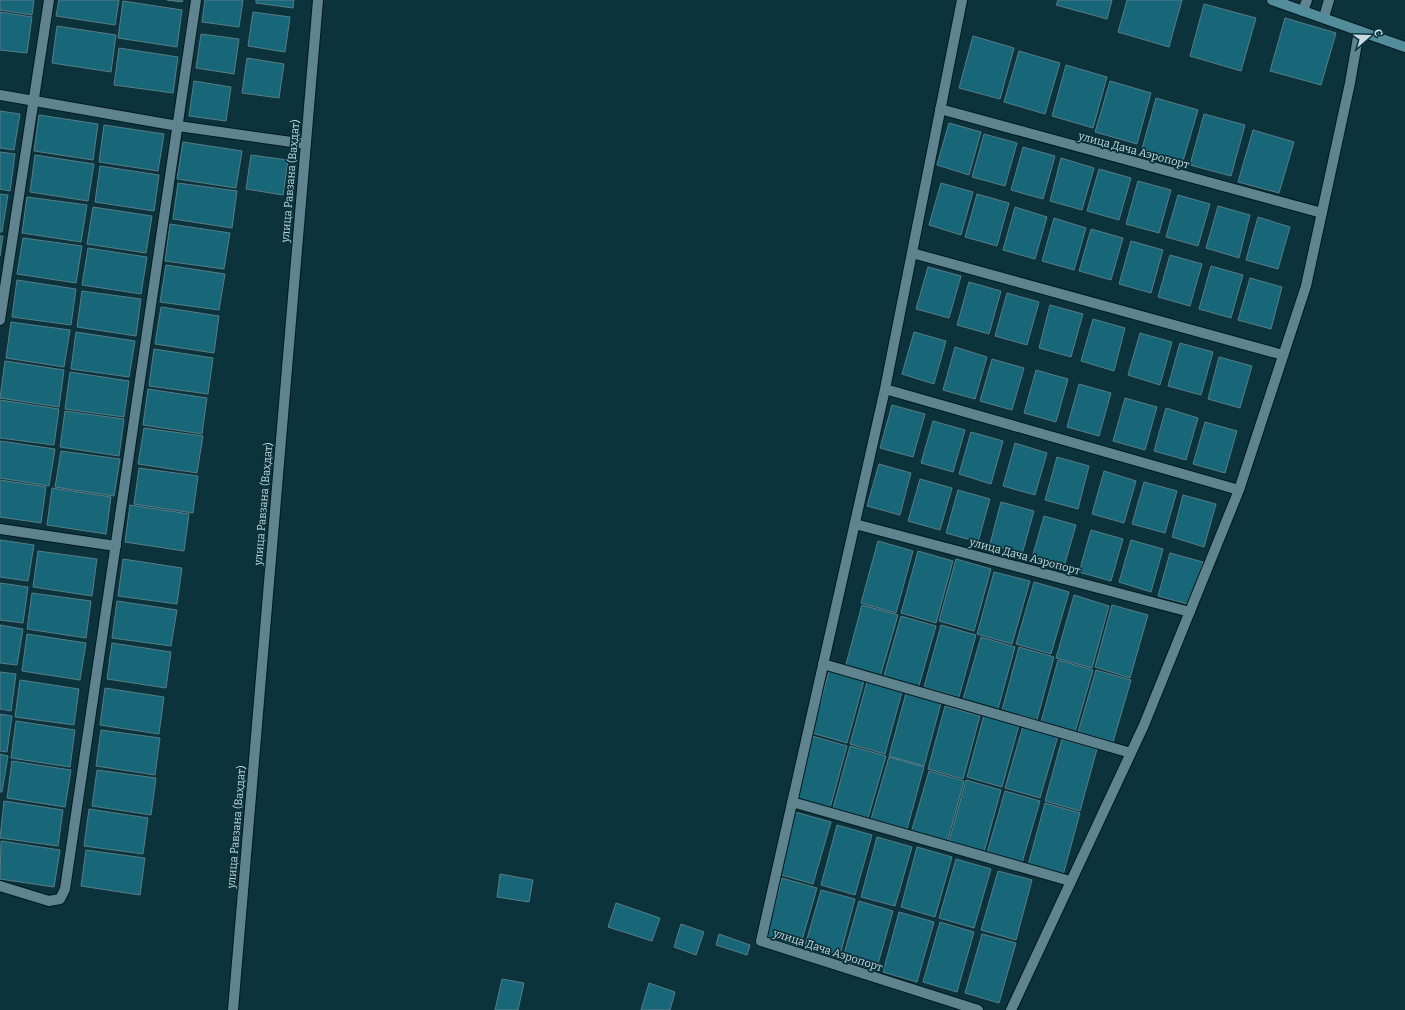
<svg xmlns="http://www.w3.org/2000/svg" width="1405" height="1010" font-family="Bitter,serif">
	<style>
		.building { fill: #176779; stroke: #587d87 }
		.lines { fill: none; stroke-linecap: round; stroke-linejoin: round }
		.street-casing { stroke: #00191f; stroke-width: 12 }
		.secondary-casing { stroke: #00191f; stroke-width: 12 }
		.street { stroke: #5f848f; stroke-width: 10 }
		.secondary { stroke: #538c9b; stroke-width: 10 }
		.labels { text-anchor: middle; stroke-width: 3.5; stroke-linejoin: round; paint-order: stroke }
		.street-label { font-size: 11px; fill: #c7dbe0; stroke: #0c323b }
	</style>
	<rect width="100%" height="100%" fill="#0c323b"/>
	<!-- building -->
	<path class="building" d="M0 0H34L32 15 0 10Z
		M59 0H119L115 25 56 16Z
		M167 0H183L182 2Z
		M205 0H243L239 27 202 22Z
		M256 0H294L293 8 256 3Z
		M1058 0H1112L1107 19 1056 5Z
		M1127 0H1182L1169 47 1118 32Z
		M123 1 182 10 177 47 118 38Z
		M1204 4 1256 18 1241 71 1190 56Z
		M0 12 32 17 27 53 0 50Z
		M253 12 290 17 285 52 248 46Z
		M1285 18 1336 33 1321 85 1270 71Z
		M57 26 116 35 111 72 52 63Z
		M201 34 239 39 234 74 196 68Z
		M973 36 1014 48 1000 99 959 88Z
		M119 48 178 57 173 93 114 85Z
		M1019 51 1060 63 1045 114 1004 102Z
		M247 58 284 64 279 98 242 93Z
		M1066 65 1107 77 1093 128 1052 116Z
		M194 81 231 87 226 121 189 116Z
		M1110 81 1151 93 1137 144 1095 132Z
		M1156 98 1198 110 1183 161 1142 149Z
		M0 111 20 114 14 150 0 148Z
		M1204 114 1245 125 1231 176 1190 165Z
		M39 115 98 124 93 160 34 151Z
		M949 123 981 132 969 175 937 165Z
		M104 125 164 134 158 171 99 162Z
		M1253 130 1294 142 1279 193 1238 182Z
		M984 134 1017 143 1005 186 972 177Z
		M183 142 242 151 236 188 177 179Z
		M1023 147 1055 156 1043 199 1011 190Z
		M0 152 15 154 10 191 0 189Z
		M35 155 94 164 88 201 30 192Z
		M251 155 288 160 283 195 246 189Z
		M1061 158 1094 168 1082 210 1050 201Z
		M100 166 159 175 154 211 95 202Z
		M1099 169 1131 178 1119 220 1087 211Z
		M1138 181 1171 190 1159 233 1126 224Z
		M178 183 237 191 232 228 173 219Z
		M941 183 973 192 961 235 929 225Z
		M0 194 8 195 2 232H0Z
		M977 194 1009 203 997 246 965 237Z
		M1178 195 1210 204 1198 246 1166 237Z
		M27 197 87 205 81 242 22 233Z
		M1218 206 1250 215 1239 258 1206 248Z
		M93 207 152 216 146 253 87 244Z
		M1015 207 1047 217 1035 259 1003 250Z
		M1258 217 1290 227 1278 269 1246 260Z
		M1054 218 1086 228 1074 270 1042 261Z
		M170 224 230 233 224 269 165 261Z
		M1091 229 1123 238 1111 280 1079 271Z
		M0 236H3L0 256Z
		M23 238 82 246 76 283 17 274Z
		M1131 241 1163 250 1151 293 1119 284Z
		M88 248 147 257 141 294 82 285Z
		M1170 255 1202 264 1190 306 1158 297Z
		M166 265 225 274 219 310 160 302Z
		M1211 266 1243 275 1231 318 1199 309Z
		M928 267 961 276 949 318 916 309Z
		M1250 278 1282 287 1271 329 1238 320Z
		M17 280 76 289 71 325 12 317Z
		M969 282 1001 291 989 334 957 325Z
		M82 291 141 299 136 336 77 327Z
		M1007 293 1039 302 1027 345 995 336Z
		M1050 305 1083 314 1071 357 1039 348Z
		M161 307 219 316 214 353 155 344Z
		M1093 319 1125 328 1114 371 1081 361Z
		M11 322 70 330 64 367 6 358Z
		M76 332 135 341 129 377 71 369Z
		M914 332 946 341 934 384 902 374Z
		M1140 333 1172 342 1160 385 1128 375Z
		M1180 343 1213 352 1201 395 1168 386Z
		M955 347 987 357 975 399 943 390Z
		M154 349 213 358 208 394 149 386Z
		M1219 357 1252 366 1240 408 1208 399Z
		M992 359 1024 368 1012 410 980 401Z
		M5 361 64 370 59 407 0 398Z
		M1036 370 1068 379 1056 422 1024 413Z
		M70 372 129 381 124 417 65 409Z
		M1079 384 1111 393 1099 436 1067 427Z
		M148 389 207 398 202 434 143 425Z
		M1125 398 1157 407 1145 450 1113 441Z
		M0 400 59 409 54 445 0 438Z
		M892 405 925 414 913 457 880 448Z
		M1166 408 1198 418 1186 460 1154 451Z
		M65 411 124 419 119 456 60 447Z
		M933 421 965 430 953 472 921 463Z
		M1205 422 1237 431 1225 473 1193 464Z
		M144 428 203 436 197 473 138 464Z
		M971 432 1003 441 991 484 959 474Z
		M0 441 55 449 49 486 0 478Z
		M1015 443 1047 453 1035 495 1003 486Z
		M61 451 120 459 114 496 55 487Z
		M1057 457 1089 466 1078 509 1045 500Z
		M879 464 911 473 900 515 867 506Z
		M139 468 198 476 193 513 134 504Z
		M1104 471 1136 481 1124 523 1092 514Z
		M920 479 952 488 940 530 908 521Z
		M0 480 46 487 41 523 0 517Z
		M1144 482 1177 491 1165 533 1132 524Z
		M52 488 111 497 106 534 47 525Z
		M958 490 990 499 978 542 946 533Z
		M1183 495 1216 504 1204 547 1172 537Z
		M1001 502 1034 511 1022 554 990 544Z
		M130 505 189 514 184 551 125 542Z
		M1044 516 1076 525 1064 567 1032 558Z
		M1091 530 1123 539 1111 581 1079 572Z
		M0 540 34 545 28 581 0 577Z
		M1131 540 1163 549 1151 592 1119 582Z
		M878 541 913 551 896 613 861 603Z
		M38 551 97 559 92 596 33 587Z
		M918 551 953 561 936 623 901 613Z
		M1170 553 1203 562 1191 605 1158 596Z
		M123 559 182 568 177 604 118 596Z
		M956 559 991 569 974 631 939 621Z
		M994 572 1030 581 1012 644 977 634Z
		M1034 582 1069 592 1051 654 1016 644Z
		M0 583 28 587 23 623 0 620Z
		M32 593 91 601 86 638 27 629Z
		M1074 595 1109 606 1092 668 1056 658Z
		M117 601 177 610 171 646 112 638Z
		M862 605 898 615 880 677 845 668Z
		M1112 605 1148 615 1130 678 1095 667Z
		M901 616 936 626 918 689 883 679Z
		M0 625 23 629 17 665 0 663Z
		M941 625 976 635 959 697 924 687Z
		M27 634 86 643 80 680 22 671Z
		M981 637 1015 647 998 709 963 699Z
		M112 643 171 652 166 688 107 679Z
		M1019 647 1054 657 1037 720 1002 710Z
		M1058 660 1093 670 1075 732 1041 722Z
		M1096 670 1131 680 1113 742 1078 732Z
		M829 671 864 681 847 743 812 733Z
		M0 672 16 674 11 711 0 709Z
		M20 680 79 689 74 725 15 717Z
		M867 682 902 692 885 754 850 744Z
		M105 688 164 697 159 734 100 725Z
		M906 693 941 703 924 766 889 756Z
		M945 706 980 716 963 779 928 769Z
		M0 714 12 716 7 752 0 751Z
		M984 715 1019 725 1002 787 967 777Z
		M16 721 75 730 70 767 11 758Z
		M1023 726 1058 736 1040 798 1005 788Z
		M101 730 160 738 155 775 96 766Z
		M812 736 847 746 830 808 795 798Z
		M1062 739 1097 749 1080 811 1045 801Z
		M850 746 886 756 868 818 833 808Z
		M0 754 8 756 2 792H0Z
		M889 757 924 767 907 829 871 819Z
		M12 761 71 770 65 807 7 798Z
		M97 770 156 778 151 815 92 806Z
		M929 771 964 781 947 843 911 833Z
		M966 780 1001 790 984 852 949 842Z
		M1005 791 1040 801 1022 863 987 853Z
		M4 801 63 810 58 846 0 838Z
		M1045 803 1080 813 1063 875 1028 865Z
		M89 809 148 818 143 854 84 846Z
		M795 812 831 822 813 884 778 874Z
		M837 825 872 835 855 895 821 885Z
		M877 837 912 847 895 906 861 897Z
		M1 841 60 850 54 887 0 879Z
		M917 847 952 857 935 917 901 907Z
		M86 850 145 858 140 895 81 886Z
		M956 859 991 869 974 928 939 918Z
		M998 871 1032 880 1016 940 981 930Z
		M500 874 533 880 529 902 497 897Z
		M782 878 817 888 800 947 766 938Z
		M821 890 855 899 839 959 804 949Z
		M859 901 893 911 876 971 842 961Z
		M616 903 660 918 652 941 608 927Z
		M899 912 934 922 917 982 883 972Z
		M940 922 974 932 957 992 923 982Z
		M681 924 704 932 696 955 674 947Z
		M719 934 750 945 747 955 716 945Z
		M982 934 1016 943 999 1003 965 993Z
		M502 979 524 983 518 1010H495Z
		M649 983 675 992 670 1010H641Z"/>
	<g class="lines">
		<!-- street casing -->
		<g class="street-casing">
			<path id="street" d="M962 0 885 389 761 941 978 1010
				M1303 11 1307 0
				M1324 17 1329 0
				M0 95 178 126 306 144
				M940 109 1322 213
				M912 253 1283 355
				M0 320 49 0
				M885 389 1239 490
				M855 524 1190 612
				M0 529 116 546
				M823 664 1131 753
				M792 802 1070 881
				M0 886 49 901 60 899 65 889 196 0
				M233 1010 318 0
				M1011 1010 1144 725 1239 490 1306 286 1350 83 1359 31"/>
		</g>
		<!-- secondary casing -->
		<g class="secondary-casing">
			<path id="secondary" d="M1272 0 1405 47"/>
		</g>
		<!-- street -->
		<use href="#street" class="street"/>
		<!-- secondary -->
		<use href="#secondary" class="secondary"/>
	</g>
	<g class="labels">
		<!-- street labels -->
		<g class="street-label">
			<text transform="translate(1134 150) rotate(15)" y="4">улица Дача Аэропорт</text>
			<text transform="translate(290 181) rotate(-85)" y="4">улица Равзана (Вахдат)</text>
			<text transform="translate(263 504) rotate(-85)" y="4">улица Равзана (Вахдат)</text>
			<text transform="translate(1025 556) rotate(15)" y="4">улица Дача Аэропорт</text>
			<text transform="translate(236 827) rotate(-85)" y="4">улица Равзана (Вахдат)</text>
			<text transform="translate(828 950) rotate(18)" y="4">улица Дача Аэропорт</text>
		</g>
	</g>
	<!-- north arrow -->
	<g transform="translate(1369 36) rotate(70)" stroke="#0c323b" stroke-width="3" paint-order="stroke">
	<path d="M0-3L7 15L0 10L-7 15Z" fill="#c7dbe0"/>
	<text y="-6" font-size="11" font-weight="bold" text-anchor="middle" fill="#c7dbe0">С</text>
	</g>
</svg>
